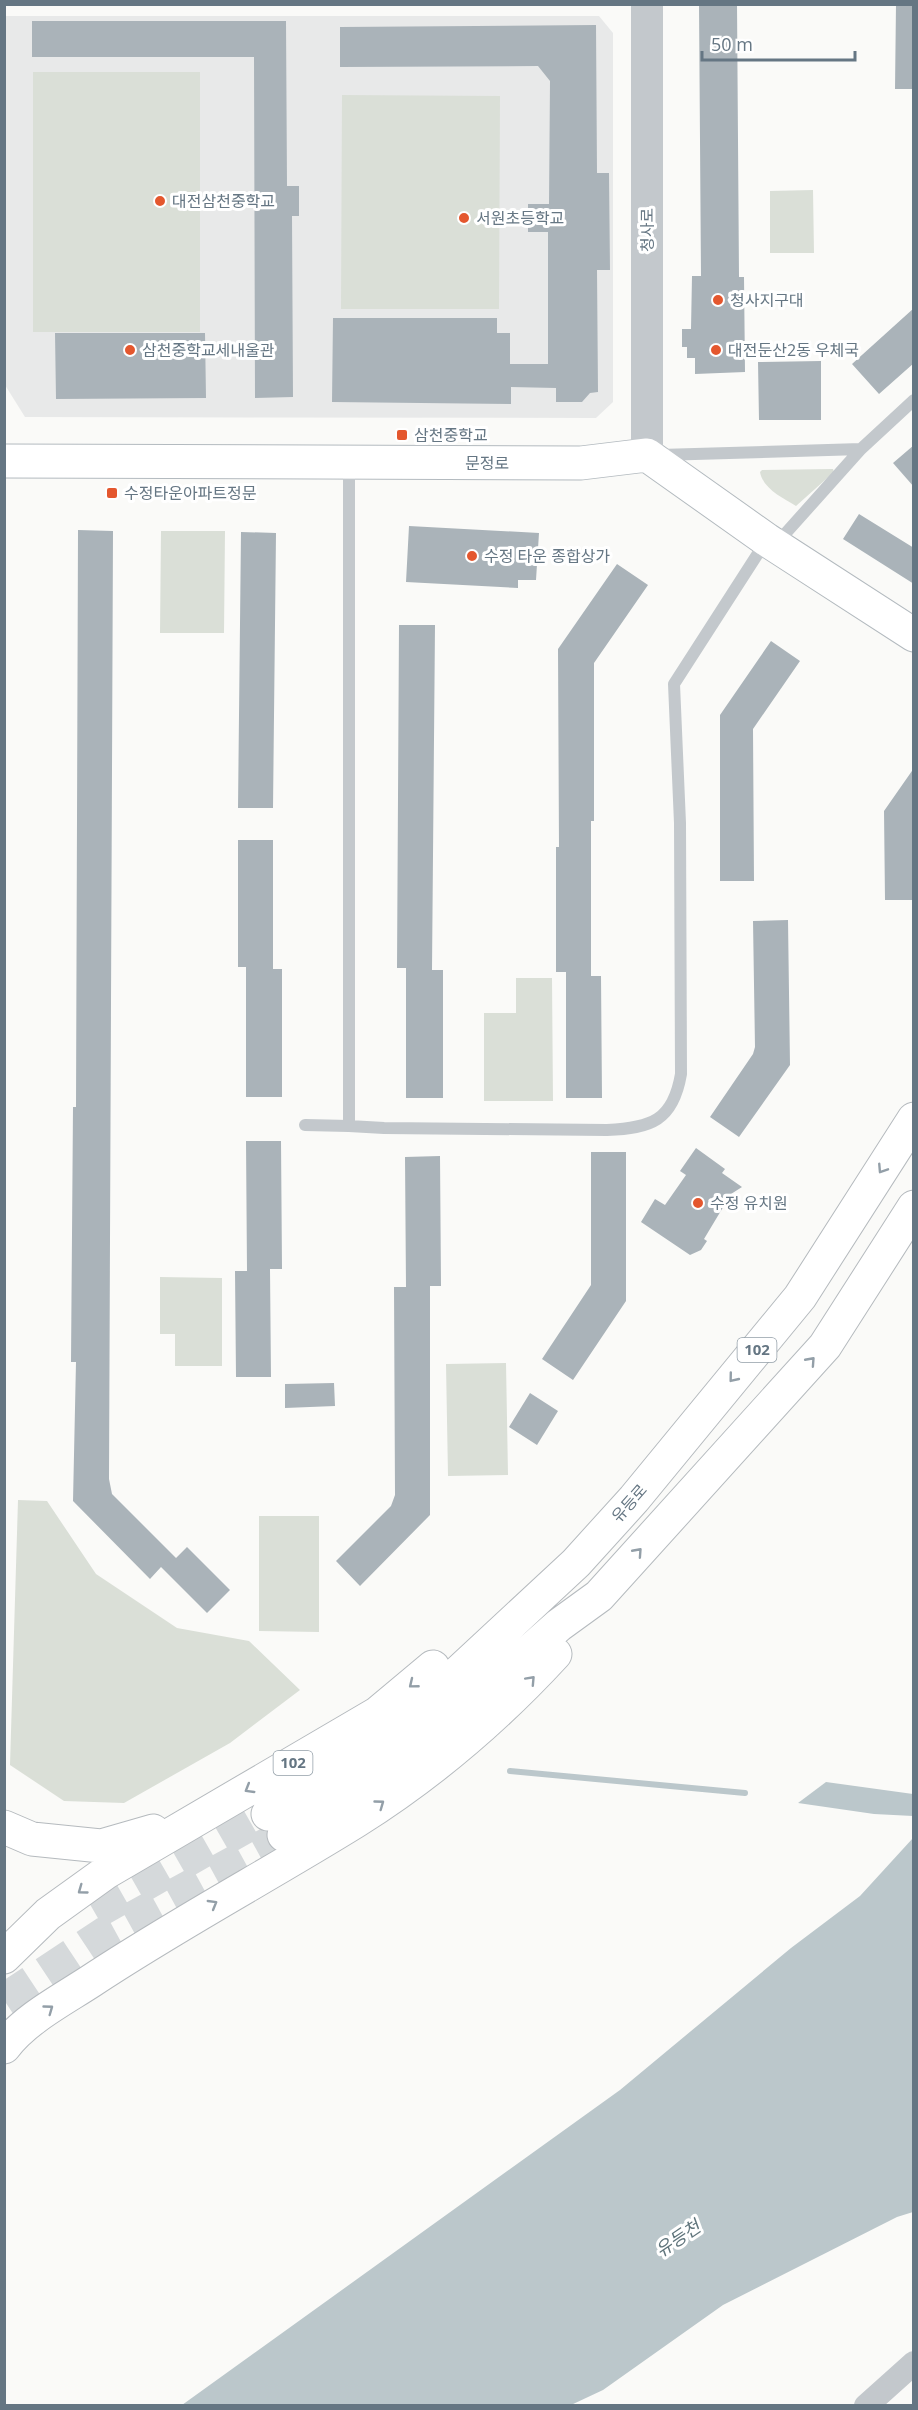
<svg xmlns="http://www.w3.org/2000/svg" width="918" height="2410" font-family="'Open Sans','Noto Sans KR',sans-serif">
	<style>
		.built { fill: #e8e9e9 }
		.green { fill: #dadfd7 }
		.water { fill: #bbc7cb }
		.lines { fill: none; stroke-linecap: round; stroke-linejoin: round }
		.stream { stroke: #bbc7cb; stroke-width: 6 }
		.building { fill: #aab3b9 }
		.primary-tunnel { stroke: #d5d9db; stroke-width: 33; stroke-dasharray: 33 16; stroke-linecap: butt }
		.secondary-casing { stroke: #b3babf; stroke-width: 35 }
		.primary-casing { stroke: #b5babe; stroke-width: 35 }
		.service { stroke: #c3c8cc; stroke-width: 12 }
		.minor { stroke: #c3c8cc; stroke-width: 24 }
		.tertiary { stroke: #c3c8cc; stroke-width: 32 }
		.secondary { stroke: #fff; stroke-width: 33 }
		.primary { stroke: #fff; stroke-width: 33 }
		.oneway { stroke: #939fa8 }
		.poi-dot { fill: #e4572e; stroke: #fff; stroke-width: 2 }
		.labels { text-anchor: middle; stroke-width: 6; stroke-linejoin: round; paint-order: stroke }
		.shield { fill: #fff; stroke: #939fa8; stroke-width: 1.5 }
		.shield-label { font-size: 15px; font-weight: bold; fill: #657683 }
		.poi-label { font-size: 16px; fill: #657683; stroke: #fff; text-anchor: start }
		.street-label { font-size: 16px; fill: #657683; stroke: #fff }
		.water-label { font-size: 18px; font-style: italic; fill: #60757c; stroke: #fff }
	</style>
	<rect width="100%" height="100%" fill="#fafaf8"/>
	<!-- built -->
	<path class="built" d="M5 16H599L613 33V402L596 418 25 417 5 385Z"/>
	<!-- green -->
	<path class="green" d="M33 72H200V332H33Z
		M342 95 500 96 499 309H341Z
		M813 190 814 253H770V191Z
		M833 469 834 472 796 506C783 498 763 489 760 472L762 470Z
		M161 531H225L224 633H160Z
		M516 978H552L553 1101H484V1013H516Z
		M160 1277 222 1278V1366H175V1334H160Z
		M506 1363 508 1475 448 1476 446 1364Z
		M18 1500 47 1501 96 1574 177 1628 249 1641 300 1690 230 1743 124 1803 64 1801 10 1765Z
		M259 1516H319V1632L259 1631Z"/>
	<!-- water -->
	<path class="water" d="M826 1782 913 1794V1816L874 1814 798 1803Z
		M913 1838V2212L897 2217 723 2305 603 2390 571 2405H182L620 2090 791 1948 860 1896Z"/>
	<g class="lines">
		<!-- stream -->
		<path class="stream" d="M510 1771 745 1793"/>
	</g>
	<!-- building -->
	<path class="building" d="M699 4H737L739 277H744L745 372 695 374V358H687V347H682V329H691L692 276H701Z
		M896 4H914V89H895Z
		M32 21H286L287 186H299V216H292L293 397 255 398 254 57H32Z
		M596 25 597 173H609L610 270H597L598 392 590 393 582 402H556V388L511 387V404L332 402 333 318H497V333H510V364H548V232H528V204H549L550 81 538 66 340 67V27Z
		M914 308V363L879 394 852 364Z
		M55 333H205L206 398 56 399Z
		M821 361V420H759L758 362Z
		M914 445V487L893 463Z
		M859 514 914 548V584L843 539Z
		M409 526 539 533 536 580H518V588L406 582Z
		M78 530 113 531 109 1479 112 1494 176 1558 187 1547 230 1590 207 1613 161 1567 150 1579 73 1501 76 1362H71L73 1107H76Z
		M241 532 276 533 273 808H238Z
		M617 564 648 585 594 663V821H591V976H601L602 1098H566V972H556V847H559L558 649Z
		M399 625H435L432 970H443V1098H406V968H397Z
		M771 641 800 661 753 729 754 881H720V715Z
		M914 768V900H885L884 811Z
		M238 840H273V969H282V1097H246V967H238Z
		M788 920 790 1065 739 1137 710 1117 753 1054 755 1047 753 921Z
		M246 1141H281L282 1269H270L271 1377H236L235 1271H247Z
		M696 1148 725 1169 722 1173 742 1187 731 1194 704 1239 707 1241 701 1250 690 1255 641 1222 655 1199 665 1205 686 1175 680 1171Z
		M591 1152H626V1301L573 1380 542 1359 591 1285Z
		M440 1156 441 1286H430V1515L360 1586 336 1561 391 1506 395 1495 394 1287H406L405 1157Z
		M334 1383 335 1406 285 1408V1384Z
		M530 1393 558 1411 537 1445 509 1427Z"/>
	<g class="lines">
		<!-- primary-tunnel -->
		<path class="primary-tunnel" d="M95 1913 268 1814
			M4 2000 105 1933 284 1835"/>
		<!-- secondary casing -->
		<g class="secondary-casing">
			<path id="secondary" d="M4 461 581 463 647 455 767 540 914 635"/>
		</g>
		<!-- primary casing -->
		<g class="primary-casing">
			<path id="primary" d="M268 1814 393 1733 576 1563 634 1499 800 1297 914 1119
				M4 1827 32 1839 101 1846 153 1831
				M284 1835 422 1747 559 1625 599 1596 825 1346 914 1207
				M4 1957 48 1914 105 1873 378 1713 433 1667
				M4 2047C25 2019 62 2000 91 1981 177 1924 269 1875 356 1821 429 1775 497 1717 555 1654"/>
		</g>
		<!-- service -->
		<path class="service" d="M660 455 861 449
			M776 544 861 449 914 400
			M305 1125 349 1126V463
			M349 1126 384 1128 607 1130C651 1128 673 1121 681 1074L680 823 674 684 766 541"/>
		<!-- minor -->
		<path class="minor" d="M866 2406 914 2363"/>
		<!-- tertiary -->
		<path class="tertiary" d="M647 455V4"/>
		<!-- secondary -->
		<use href="#secondary" class="secondary"/>
		<!-- primary -->
		<use href="#primary" class="primary"/>
	</g>
	<!-- one-way arrows -->
	<defs><path id="oneway-chevron" d="M-2-3.5L2.5 0L-2 3.5" fill="none" stroke-width="1.6" stroke-linecap="round" stroke-linejoin="round" transform="scale(1.5)"/></defs>
	<g class="oneway">
		<use href="#oneway-chevron" transform="translate(882 1169) rotate(123)"/>
		<use href="#oneway-chevron" transform="translate(811 1361) rotate(-48)"/>
		<use href="#oneway-chevron" transform="translate(733 1378) rotate(129)"/>
		<use href="#oneway-chevron" transform="translate(638 1552) rotate(-48)"/>
		<use href="#oneway-chevron" transform="translate(531 1680) rotate(-47)"/>
		<use href="#oneway-chevron" transform="translate(413 1684) rotate(141)"/>
		<use href="#oneway-chevron" transform="translate(249 1789) rotate(149)"/>
		<use href="#oneway-chevron" transform="translate(380 1804) rotate(-36)"/>
		<use href="#oneway-chevron" transform="translate(82 1890) rotate(144)"/>
		<use href="#oneway-chevron" transform="translate(213 1904) rotate(-30)"/>
		<use href="#oneway-chevron" transform="translate(49 2009) rotate(-36)"/>
	</g>
	<!-- markers -->
	<g class="poi-dot">
		<circle cx="160" cy="201" r="6"/>
		<circle cx="464" cy="218" r="6"/>
		<circle cx="718" cy="300" r="6"/>
		<circle cx="130" cy="350" r="6"/>
		<circle cx="716" cy="350" r="6"/>
		<rect x="396" y="429" width="12" height="12" rx="3"/>
		<rect x="106" y="487" width="12" height="12" rx="3"/>
		<circle cx="472" cy="556" r="6"/>
		<circle cx="698" cy="1203" r="6"/>
	</g>
	<g class="labels">
		<!-- shield labels -->
		<g class="shield">
			<rect x="737.5" y="1338" width="39" height="24" rx="4.5"/>
			<rect x="273.5" y="1751" width="39" height="24" rx="4.5"/>
		</g>
		<g class="shield-label">
			<text x="757" y="1355">102</text>
			<text x="293" y="1768">102</text>
		</g>
		<!-- poi labels -->
		<g class="poi-label">
			<text x="172" y="207">대전삼천중학교</text>
			<text x="476" y="224">서원초등학교</text>
			<text x="730" y="306">청사지구대</text>
			<text x="142" y="356">삼천중학교세내울관</text>
			<text x="728" y="356">대전둔산2동 우체국</text>
			<text x="414" y="441">삼천중학교</text>
			<text x="124" y="499">수정타운아파트정문</text>
			<text x="484" y="562">수정 타운 종합상가</text>
			<text x="710" y="1209">수정 유치원</text>
		</g>
		<!-- street labels -->
		<g class="street-label">
			<text transform="translate(647 230) rotate(-90)" y="6">청사로</text>
			<text x="487" y="469">문정로</text>
			<text transform="translate(629 1503) rotate(-49)" y="6">유등로</text>
		</g>
		<!-- water labels -->
		<g class="water-label">
			<text transform="translate(678 2239) rotate(-34)" y="6">유등천</text>
		</g>
	</g>
	<!-- border -->
	<rect width="918" height="2410" fill="none" stroke="#657683" stroke-width="12"/>
	<!-- scale -->
	<path d="M702 51v9h153v-9" fill="none" stroke="#657683" stroke-width="3"/>
	<text x="711" y="51" font-size="18" fill="#657683" stroke="#ffffff" stroke-width="4.5" paint-order="stroke">50 m</text>
</svg>
